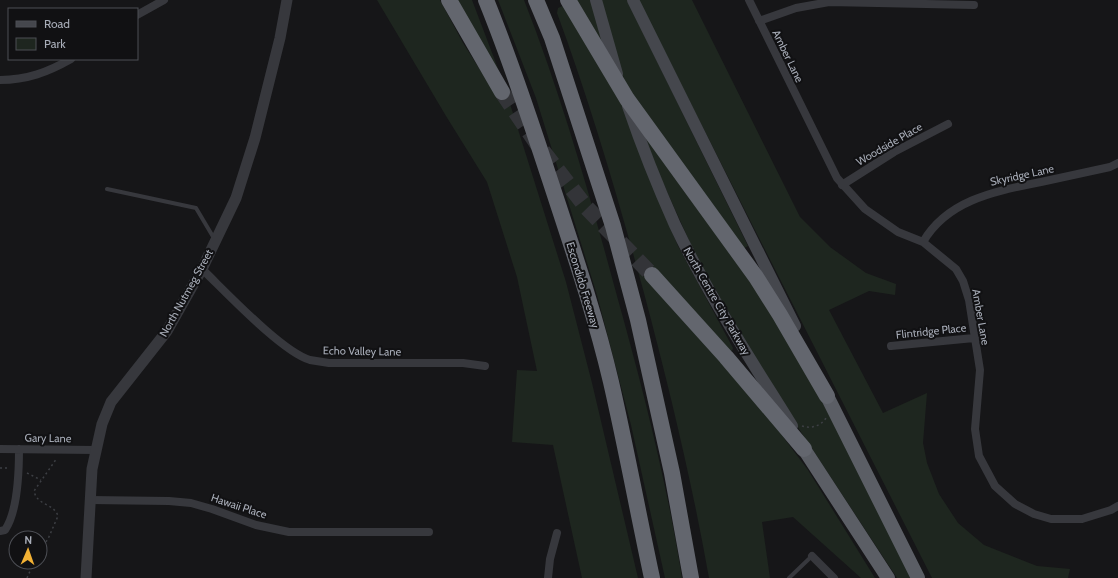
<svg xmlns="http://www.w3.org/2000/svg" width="1118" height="578" font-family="Cabin,sans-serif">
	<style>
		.green { fill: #1e261f }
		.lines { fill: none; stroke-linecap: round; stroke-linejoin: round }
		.motorway-tunnel { stroke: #333438; stroke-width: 16; stroke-dasharray: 16 8; stroke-linecap: butt }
		.path { stroke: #3d3f44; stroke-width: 1.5; stroke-dasharray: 2 3; stroke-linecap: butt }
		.service { stroke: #37383d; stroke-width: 4 }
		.minor { stroke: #37383d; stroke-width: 8 }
		.tertiary { stroke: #37383d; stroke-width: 11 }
		.secondary { stroke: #45474d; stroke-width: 12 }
		.trunk { stroke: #5b5e65; stroke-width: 14 }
		.motorway { stroke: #63666e; stroke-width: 16 }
		.labels { text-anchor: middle; stroke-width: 4; stroke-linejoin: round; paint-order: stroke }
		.street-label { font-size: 11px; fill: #a8adb8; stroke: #111113 }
	</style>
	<rect width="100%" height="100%" fill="#161618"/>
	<!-- green -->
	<path class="green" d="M377 0H440L463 43 495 93 505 88 566 282 592 383 638 578H582L553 445 512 442 517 370 537 371 517 277 487 182 446 116Z
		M453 0H472L502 79Z
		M498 0H524C562 97 590 196 617 296 643 389 667 483 682 578H665L631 425 597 295 536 98Z
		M576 0H592L662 208 678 246 733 348 732 351 728 350 653 267 647 279 743 385 775 426 808 470 875 578H861L793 517 762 522 770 578H709C692 482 669 387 644 293 618 198 591 105 557 13L558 8Z
		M600 0H627L748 246 735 253 827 408 911 578H897L778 397 697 258 654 163 614 51Z
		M638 0H692L800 217 830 247 866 273 896 284 895 295 869 291 829 310 883 413 927 393 923 443 927 463 939 494 958 523 984 545 1037 566 1070 569 1068 578H932Z"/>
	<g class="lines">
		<!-- motorway-tunnel -->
		<path class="motorway-tunnel" d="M502 92 538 145 586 207 652 275"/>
		<!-- path -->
		<path class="path" d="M802 426C811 429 821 426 826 418
			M0 468H10
			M27 473 41 480
			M40 550 48 539 58 516C54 503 37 506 34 491L57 458
			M27 578 34 562"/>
		<!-- service -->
		<path class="service" d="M107 189 196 208 215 240
			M789 578 812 556"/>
		<!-- minor -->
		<path class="minor" d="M749 0 837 178 865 209 898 232 923 242 956 269 963 281 969 300 980 370 975 429 979 456 995 486 1015 504 1034 514 1051 519H1082L1111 510 1118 506
			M137 15 164 0
			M759 21 796 8 829 2 974 5
			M0 80C27 80 48 72 71 59
			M842 185 894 152 948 124
			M923 242C948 199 997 191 1041 182 1064 177 1087 172 1110 167L1118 163
			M202 269C225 291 282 352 310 360 316 361 323 362 329 363H463L485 366
			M891 346 974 338
			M0 449 95 450
			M90 500 169 501 191 503 212 509 256 525 289 532H429
			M0 531 5 530C18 511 19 472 19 449
			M812 556 834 578
			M548 578 550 559 557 533"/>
		<!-- tertiary -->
		<path class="tertiary" d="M86 578 92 469 102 424 111 402 167 331 202 269 236 198 255 138 280 38 287 0"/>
		<!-- secondary -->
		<path class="secondary" d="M596 0 617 74
			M633 0 795 326
			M628 106C642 147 658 187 675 225 708 295 751 360 792 426"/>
		<!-- trunk -->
		<path class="trunk" d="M827 396 918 578
			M804 449 888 578"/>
		<!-- motorway -->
		<path class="motorway" d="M449 0 502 92
			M486 0C510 59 530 119 550 180 572 247 595 314 611 382 626 447 638 513 652 578
			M536 0 552 38 613 226 638 320 672 473 691 578
			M568 0 627 99 756 277 780 315 827 396
			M652 275 726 357 804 449"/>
	</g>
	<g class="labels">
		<!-- street labels -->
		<g class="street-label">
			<text transform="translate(788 56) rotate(64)" y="4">Amber Lane</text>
			<text transform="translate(889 144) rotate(-30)" y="4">Woodside Place</text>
			<text transform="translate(1022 175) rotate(-12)" y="4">Skyridge Lane</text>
			<text transform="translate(583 285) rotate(73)" y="4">Escondido Freeway</text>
			<text transform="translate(186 293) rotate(-61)" y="4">North Nutmeg Street</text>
			<text transform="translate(717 301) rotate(60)" y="4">North Centre City Parkway</text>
			<text transform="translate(981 317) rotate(80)" y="4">Amber Lane</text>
			<text transform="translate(931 331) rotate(-6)" y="4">Flintridge Place</text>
			<text transform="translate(362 351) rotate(1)" y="4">Echo Valley Lane</text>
			<text transform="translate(48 438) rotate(1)" y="4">Gary Lane</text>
			<text transform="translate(239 506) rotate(18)" y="4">Hawaii Place</text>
		</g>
	</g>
	<!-- legend -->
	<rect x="8" y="8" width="130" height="52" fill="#111113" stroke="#4d4f55"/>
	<rect x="16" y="21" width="20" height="6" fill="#45474d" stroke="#4d4f55"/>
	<text x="44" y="28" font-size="12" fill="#a8adb8">Road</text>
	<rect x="16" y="38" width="20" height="12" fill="#1e261f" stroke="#4d4f55"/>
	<text x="44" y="48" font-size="12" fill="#a8adb8">Park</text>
	<!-- north arrow -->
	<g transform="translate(28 550) rotate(2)"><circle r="19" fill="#111113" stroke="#4d4f55"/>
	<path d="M0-3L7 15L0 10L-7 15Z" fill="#f2b134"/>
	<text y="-6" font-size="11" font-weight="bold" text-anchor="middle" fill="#a8adb8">N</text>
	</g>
</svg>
